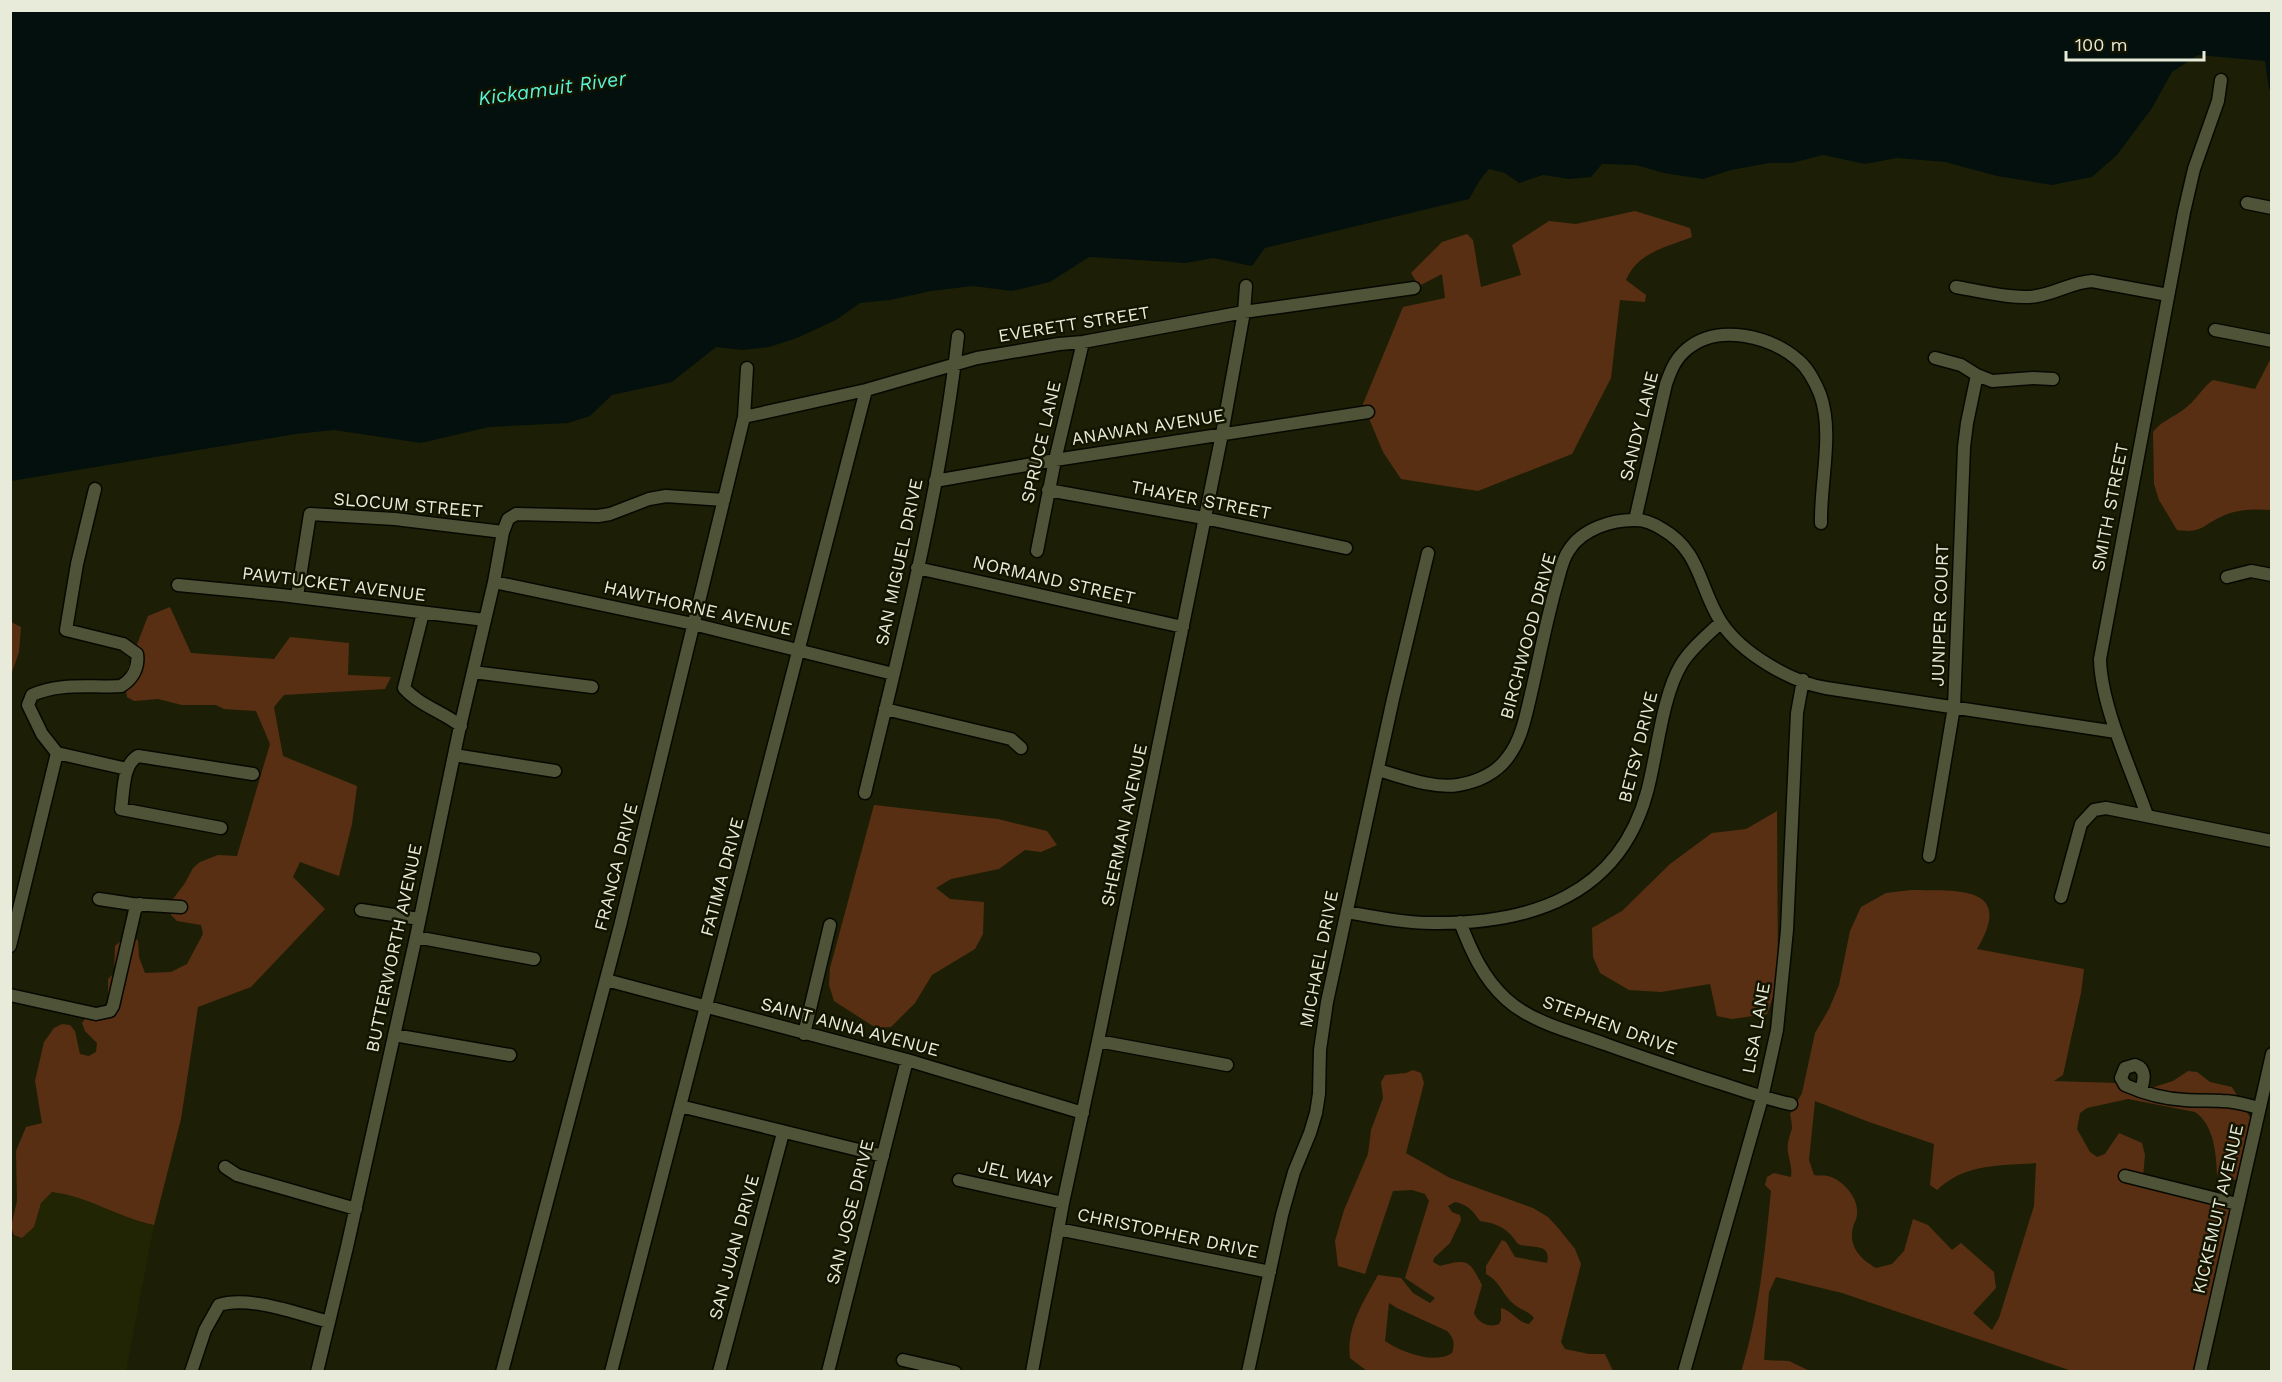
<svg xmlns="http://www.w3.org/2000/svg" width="2282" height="1382" font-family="'Work Sans',sans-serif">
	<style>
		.built { fill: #222503 }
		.green { fill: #592f13; fill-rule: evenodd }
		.water { fill: #03100d }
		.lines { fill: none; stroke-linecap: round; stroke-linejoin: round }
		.minor-casing { stroke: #070800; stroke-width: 15 }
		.minor { stroke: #4f5337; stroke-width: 12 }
		.labels { text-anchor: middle; stroke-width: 5; stroke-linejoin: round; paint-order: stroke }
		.street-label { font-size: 18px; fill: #e8ebda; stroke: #131500 }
		.water-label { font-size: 20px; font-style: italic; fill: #59f3d8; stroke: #131500 }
	</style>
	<rect width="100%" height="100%" fill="#1c1f05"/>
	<!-- built -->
	<path class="built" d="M52 1192 69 1193 138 1222 154 1225 126 1371 11 1372V1250L14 1235 22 1238 34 1227 41 1203Z"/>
	<!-- green -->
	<path class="green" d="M1635 211 1690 228 1692 237C1666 247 1637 253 1626 280L1646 295 1645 302 1620 300 1611 378 1572 454 1478 491 1401 479 1383 452 1363 404 1403 307 1445 298 1442 274 1419 286 1411 273 1442 242 1467 234 1473 240 1481 287 1521 275 1512 245 1549 221 1576 224Z
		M2271 358V510C2255 509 2240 509 2225 515 2203 524 2203 534 2177 530L2159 500 2154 484 2153 432C2163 419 2178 416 2189 405 2198 397 2203 387 2213 380L2255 389Z
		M170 607 191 653 274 659 290 637 349 643 348 675 391 677 385 689 284 695 274 707 283 756 357 786 352 824 339 876 300 862 293 877 325 909 251 987 198 1007 181 1119 154 1225C119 1218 88 1196 52 1192L41 1203 34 1227 22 1238 14 1235 11 1227 17 1201 16 1151 26 1127 42 1123 35 1081 44 1042 54 1028 62 1024 70 1025 75 1031 80 1054 89 1056 96 1052 97 1043 85 1031 82 1023 92 1010H101L108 1004V979L114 973 115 946C122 939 128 938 138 940L139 957 145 973 171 972 187 964 203 934 201 925 177 921 171 915 170 907 173 899 185 883 193 868 200 862 218 855 237 856 270 744 256 711 224 709 216 705H182L158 699 134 701 127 697 124 678 148 616Z
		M11 622 21 627 19 652 11 675Z
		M874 805 998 819 1047 831 1057 845 1041 852 1025 850 999 869 951 879 936 888 950 899 984 902 983 934 975 949 932 975 915 1003 891 1027 876 1028 834 1001 829 985 830 968Z
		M1777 811 1778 982 1767 1014 1732 1019 1717 1016 1710 984 1661 992 1629 990 1600 973 1593 957 1592 928 1622 911 1670 864 1712 833 1746 829Z
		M1911 890C1955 891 2016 884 1977 949L2084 969 2081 993 2063 1075 2054 1081 2117 1083 2148 1089 2173 1081 2188 1071 2197 1072 2210 1082 2232 1087 2251 1119 2246 1163 2239 1178 2232 1181 2217 1174C2216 1153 2214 1125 2195 1112L2128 1099 2087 1108 2080 1113 2077 1129 2090 1152 2097 1157 2105 1154 2119 1133 2142 1143 2145 1155 2143 1176 2232 1208 2208 1306 2196 1371H2072L1842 1293 1776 1277 1769 1292 1764 1360 1789 1361 1810 1371 1741 1372C1759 1314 1765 1251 1771 1191L1765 1185 1767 1177 1774 1173 1791 1177C1793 1165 1786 1154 1788 1143 1791 1127 1794 1133 1790 1114L1802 1093 1815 1033 1829 1009 1839 985 1850 931 1861 907 1886 893ZM1815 1101 1869 1122 1934 1144 1930 1185 1937 1190C1965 1163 1999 1166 2036 1163L2034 1206 1999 1318 1992 1330 1973 1313 1996 1288 1994 1272 1961 1243 1952 1250 1928 1225 1913 1219 1904 1251 1892 1264 1876 1268C1861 1259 1848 1247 1853 1227 1854 1223 1857 1219 1857 1214 1859 1198 1843 1180 1828 1176 1824 1175 1818 1176 1814 1175L1809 1160Z
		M1413 1070 1421 1073 1424 1083 1406 1153 1450 1178 1533 1208 1548 1217 1559 1229 1575 1249 1581 1264 1561 1342 1565 1349 1589 1354H1605L1613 1371H1367L1350 1358C1346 1327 1364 1301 1378 1275L1401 1278 1413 1293 1430 1303 1435 1298 1405 1278 1429 1201 1425 1194 1412 1190 1393 1191 1365 1274 1338 1266 1335 1241 1344 1210 1368 1154 1371 1130 1383 1098 1381 1082 1385 1075 1406 1073ZM1455 1202C1467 1204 1473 1211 1480 1221 1499 1224 1507 1228 1518 1244 1531 1249 1552 1242 1547 1263L1515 1257 1506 1242 1502 1240 1486 1266V1274C1501 1282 1502 1295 1515 1305 1521 1310 1530 1312 1534 1318L1529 1324C1518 1323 1513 1311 1501 1308V1320L1499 1324C1489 1328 1478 1323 1474 1313L1482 1285C1469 1259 1467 1259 1440 1266L1433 1262 1434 1258 1450 1243 1461 1220 1460 1215 1452 1212 1448 1206ZM1389 1303 1397 1308 1447 1331C1454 1338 1455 1343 1452 1353 1434 1365 1401 1352 1385 1341Z"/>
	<!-- water -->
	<path class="water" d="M11 10H2271L2272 92 2269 89 2265 61 2198 55 2172 72 2152 108 2117 155 2092 177 2052 185 1997 176 1945 162 1897 158 1865 164 1823 155 1792 163H1769L1731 170 1703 179 1664 173 1636 165 1602 164 1591 177 1569 179 1543 175 1519 183 1505 173 1489 169 1480 180 1469 199 1265 248 1252 266 1213 258 1186 263 1089 257 1050 282 1012 291 973 286 931 291 890 300 860 303 836 320 797 338 769 347 742 350 716 347 672 382 612 395 590 416 568 423 489 427 421 443 334 430 296 434 11 481Z"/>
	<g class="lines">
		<!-- minor casing -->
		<g class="minor-casing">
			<path id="minor" d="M2247 203 2272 208
				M1956 287C1980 291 2014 300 2037 296 2056 293 2073 282 2092 281L2168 295
				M2215 330 2272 341
				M1935 358 1961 365 1977 375 1992 381 2033 378 2053 379
				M744 417 866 390 977 358 1059 344 1083 342 1244 312 1414 288
				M935 481 1055 460 1368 412
				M1048 490 1204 518 1346 548
				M1635 520 1666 384C1671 370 1675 359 1687 349 1718 323 1770 336 1798 360 1808 368 1815 382 1820 394 1834 432 1820 483 1821 523
				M1037 551 1055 460 1083 342
				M917 568 1183 627
				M2227 577 2251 571 2272 575
				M494 582 693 624 893 674
				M178 585 281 595 485 620
				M297 596 310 514 395 519 503 532
				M423 613 404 688C419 705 443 712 461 726
				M473 672 592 687
				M885 709 1011 739 1021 748
				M57 753 127 769
				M454 755 555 771
				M1378 770C1403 777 1433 789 1458 785 1477 782 1497 773 1508 757 1521 740 1525 719 1530 698 1539 660 1546 621 1557 583 1560 572 1562 560 1569 550 1582 529 1613 519 1637 520 1646 520 1654 524 1662 529 1701 551 1699 588 1721 622 1741 653 1791 682 1826 688L2116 732
				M865 793C901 644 941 488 958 336
				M2147 815C2131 769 2101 706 2100 659L2184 212 2194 169 2218 101 2221 80
				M221 828 121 809C124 792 122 765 138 756L253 774
				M1929 856 1954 707 1964 447 1967 423 1977 375
				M2061 897 2081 824 2094 810 2106 808 2272 841
				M99 899 132 904 181 907
				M361 910 419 919
				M1347 912C1375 917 1404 923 1433 923 1530 924 1619 896 1647 792 1657 756 1662 696 1681 665 1690 649 1708 635 1721 622
				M1460 922C1471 951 1483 978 1506 999 1532 1023 1573 1032 1605 1044 1638 1056 1671 1067 1704 1078 1734 1087 1761 1098 1791 1104
				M416 937 534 959
				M10 946 57 753 42 734 28 705 32 695C61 682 90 688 121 686 133 679 139 667 137 654L123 644 66 630 77 564 95 489
				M606 980 907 1060 1083 1113
				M10 995 96 1014 110 1011 113 1006 135 910 140 904
				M804 1034 830 925
				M394 1035 510 1055
				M1098 1041 1227 1065
				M2141 1090C2144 1080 2147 1069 2135 1065L2125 1068 2121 1078 2125 1085C2143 1093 2165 1099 2185 1100 2197 1101 2210 1100 2222 1101 2235 1101 2247 1105 2259 1108
				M680 1106 883 1156
				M225 1167 237 1175 356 1209
				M2125 1176 2237 1204
				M959 1180 1063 1203
				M1058 1229 1270 1272
				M903 1360 955 1372
				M191 1372 205 1330 219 1305C248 1295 299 1314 329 1322
				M317 1372 347 1247 416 937 459 731 494 582 503 532 508 519 516 514 598 516 610 514 649 499 666 496 724 500
				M502 1372 620 926 744 417 747 368
				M611 1372 866 390
				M719 1372 783 1133
				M828 1372 907 1060
				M1032 1372 1063 1203 1098 1041 1222 434 1244 312 1246 286
				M1248 1372 1282 1215 1294 1172 1310 1133 1316 1113 1319 1094 1320 1050 1327 1002 1393 699 1428 553
				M1684 1372 1762 1098 1777 1030 1787 930 1797 713 1803 680
				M2200 1372 2272 1054"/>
		</g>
		<!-- minor -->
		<use href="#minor" class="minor"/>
	</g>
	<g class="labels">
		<!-- street labels -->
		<g class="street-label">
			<text transform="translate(1074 324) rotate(-9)" y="6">EVERETT STREET</text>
			<text transform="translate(1639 426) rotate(-76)" y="6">SANDY LANE</text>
			<text transform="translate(1148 427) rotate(-9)" y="6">ANAWAN AVENUE</text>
			<text transform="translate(1041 442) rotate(-77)" y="6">SPRUCE LANE</text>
			<text transform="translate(1201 500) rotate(11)" y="6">THAYER STREET</text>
			<text transform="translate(408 505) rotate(5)" y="6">SLOCUM STREET</text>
			<text transform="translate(2110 507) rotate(-79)" y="6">SMITH STREET</text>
			<text transform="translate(899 562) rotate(-78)" y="6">SAN MIGUEL DRIVE</text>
			<text transform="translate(1054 580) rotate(13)" y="6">NORMAND STREET</text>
			<text transform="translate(334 584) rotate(7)" y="6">PAWTUCKET AVENUE</text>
			<text transform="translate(698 608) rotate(13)" y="6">HAWTHORNE AVENUE</text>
			<text transform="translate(1940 615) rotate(-88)" y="6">JUNIPER COURT</text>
			<text transform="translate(1528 636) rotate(-75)" y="6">BIRCHWOOD DRIVE</text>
			<text transform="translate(1638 747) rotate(-76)" y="6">BETSY DRIVE</text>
			<text transform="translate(1124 825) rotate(-78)" y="6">SHERMAN AVENUE</text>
			<text transform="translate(616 867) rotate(-76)" y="6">FRANCA DRIVE</text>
			<text transform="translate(722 877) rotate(-75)" y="6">FATIMA DRIVE</text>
			<text transform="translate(394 948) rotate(-78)" y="6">BUTTERWORTH AVENUE</text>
			<text transform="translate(1319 959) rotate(-79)" y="6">MICHAEL DRIVE</text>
			<text transform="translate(1610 1025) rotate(20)" y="6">STEPHEN DRIVE</text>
			<text transform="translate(850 1027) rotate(15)" y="6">SAINT ANNA AVENUE</text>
			<text transform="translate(1756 1028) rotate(-80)" y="6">LISA LANE</text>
			<text transform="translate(1015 1174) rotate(13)" y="6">JEL WAY</text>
			<text transform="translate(2218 1209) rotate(-77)" y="6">KICKEMUIT AVENUE</text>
			<text transform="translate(850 1212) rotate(-76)" y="6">SAN JOSE DRIVE</text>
			<text transform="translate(1168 1233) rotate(12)" y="6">CHRISTOPHER DRIVE</text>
			<text transform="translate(734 1247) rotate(-75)" y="6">SAN JUAN DRIVE</text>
		</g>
		<!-- water labels -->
		<g class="water-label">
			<text transform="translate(552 88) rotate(-8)" y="7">Kickamuit River</text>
		</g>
	</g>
	<!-- border -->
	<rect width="2282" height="1382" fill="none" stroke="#e8ebda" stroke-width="24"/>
	<!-- scale -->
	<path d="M2066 51v9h138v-9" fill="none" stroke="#e8ebda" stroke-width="3"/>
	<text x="2075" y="51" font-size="18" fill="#e8ebda" stroke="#131500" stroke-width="4.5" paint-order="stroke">100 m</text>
</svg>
